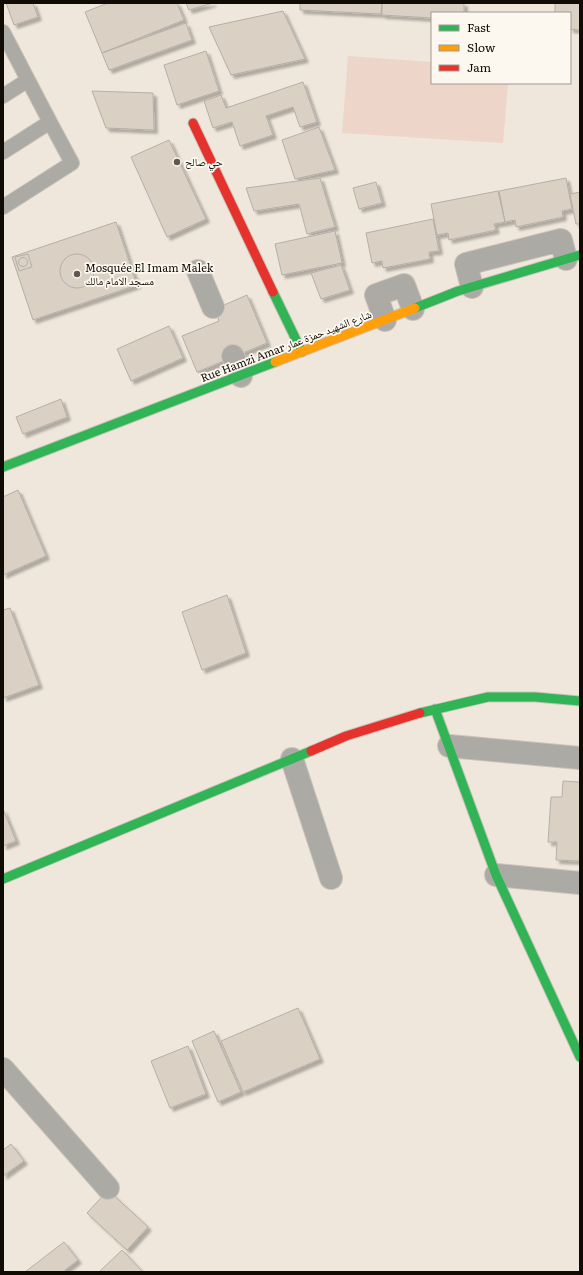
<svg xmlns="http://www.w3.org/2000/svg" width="583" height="1275" font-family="Literata,'Noto Naskh Arabic',serif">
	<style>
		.green { fill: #edd5ca }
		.building { fill: #dbd0c4; stroke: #b6afa7; filter: url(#shadow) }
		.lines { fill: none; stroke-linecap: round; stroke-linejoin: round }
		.lane-casing { stroke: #cac3ba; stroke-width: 16 }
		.street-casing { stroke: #cac3ba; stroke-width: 24 }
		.fast-casing { stroke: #cac3ba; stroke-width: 11 }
		.slow-casing { stroke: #cac3ba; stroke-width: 11 }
		.jam-casing { stroke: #cac3ba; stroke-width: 11 }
		.lane { stroke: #abaaa5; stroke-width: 14 }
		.street { stroke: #abaaa5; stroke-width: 22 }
		.fast { stroke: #30b455; stroke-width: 9 }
		.slow { stroke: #ff9f0a; stroke-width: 9 }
		.jam { stroke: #e5322d; stroke-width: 9 }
		.poi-dot { fill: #5e5850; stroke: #fdf8ef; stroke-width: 1.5 }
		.labels { text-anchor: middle; stroke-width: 3.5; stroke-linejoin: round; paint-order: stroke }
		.poi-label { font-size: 11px; fill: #100b05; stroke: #fdf8ef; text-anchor: start }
		.street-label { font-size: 11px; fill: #100b05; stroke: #fdf8ef }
	</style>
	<defs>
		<filter id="shadow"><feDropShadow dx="3.5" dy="3.5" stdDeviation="1" flood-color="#0004"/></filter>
	</defs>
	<rect width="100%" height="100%" fill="#efe7db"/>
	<!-- green -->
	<path class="green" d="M348 56 432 62V83H508L503 143 342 133Z"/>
	<!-- building -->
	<path class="building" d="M6 3H33L38 17 14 25Z
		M108 3H177L184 20 102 53 85 12Z
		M186 3H213L189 10Z
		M300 3H382L381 14 300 10Z
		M382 3H464V13H432V18L382 15Z
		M555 3H580V30L570 29V13H555Z
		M283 11 305 59 231 75 209 27Z
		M186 23 192 40 109 70 102 53Z
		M206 51 219 91 177 105 164 65Z
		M303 82 317 122 300 127 293 107 266 116 273 135 240 146 232 122 213 128 204 101 221 95 226 108Z
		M92 91 153 93 154 130 106 128Z
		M319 127 335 170 295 179 282 140Z
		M169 140 206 219 167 237 131 157Z
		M320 178 335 227 307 234 299 204 254 211 246 188Z
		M566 178 572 209 562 211 563 217 516 227 515 220 505 222 499 191Z
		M376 182 382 203 359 209 353 188Z
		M498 191 505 222 494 224 496 230 449 240 448 233 437 235 431 204Z
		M580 192V224H576L570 194Z
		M433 219 439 251 429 252 430 259 383 268 382 261 372 263 366 233Z
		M116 222 137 285 33 320 12 257Z
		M335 231 342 263 282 275 275 244Z
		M60 271a17 17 0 1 1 34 0a17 17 0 1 1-34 0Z
		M28 254 32 267 19 271 15 257Z
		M18.5 262a4.5 4.5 0 1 1 9 0a4.5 4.5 0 1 1-9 0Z
		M341 265 350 290 321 299 311 273Z
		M247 295 267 343 197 372 182 336 219 321 215 309Z
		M169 326 183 358 131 381 117 349Z
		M61 399 67 417 23 434 16 417Z
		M18 490 46 556 3 575V497Z
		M227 595 246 653 202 670 182 612Z
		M10 608 39 685 3 698V610Z
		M563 781 580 782V861L556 860 557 842H548L551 797H562Z
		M3 809 16 841 3 846Z
		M298 1008 320 1059 243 1092 221 1041Z
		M214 1031 241 1092 218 1102 192 1041Z
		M188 1046 206 1094 170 1108 151 1061Z
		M11 1144 24 1161 3 1176V1150Z
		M108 1190 148 1227 127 1250 87 1213Z
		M64 1242 78 1260 65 1270 66 1272H25Z
		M122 1250 143 1272H99Z"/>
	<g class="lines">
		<!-- lane casing -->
		<g class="lane-casing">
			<path id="lane" d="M3 32 28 80 3 96
				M3 152 50 122 28 80
				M3 207 72 163 50 122"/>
		</g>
		<!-- street casing -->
		<g class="street-casing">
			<path id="street" d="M198 271 213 307
				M472 287 466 264 561 240 566 259
				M385 320 376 295 404 285 413 309
				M233 356 241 376
				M449 746 580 758
				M292 759 331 878
				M496 875 580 883
				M3 1069 108 1188"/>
		</g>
		<!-- fast casing -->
		<g class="fast-casing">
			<path id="fast" d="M273 292 302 352
				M415 308 458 291 580 255
				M3 467 275 362
				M435 709 496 875 580 1057
				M420 713 488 697H535L580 701
				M3 879 311 751"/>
		</g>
		<!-- slow casing -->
		<g class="slow-casing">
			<path id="slow" d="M275 362 415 308"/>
		</g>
		<!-- jam casing -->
		<g class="jam-casing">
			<path id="jam" d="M193 123 273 292
				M311 751 346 736 420 713"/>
		</g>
		<!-- lane -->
		<use href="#lane" class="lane"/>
		<!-- street -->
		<use href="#street" class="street"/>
		<!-- fast -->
		<use href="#fast" class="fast"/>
		<!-- slow -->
		<use href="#slow" class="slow"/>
		<!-- jam -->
		<use href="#jam" class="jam"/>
	</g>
	<!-- markers -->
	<g class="poi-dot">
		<circle cx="177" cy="162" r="4"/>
		<circle cx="77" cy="274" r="4"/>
	</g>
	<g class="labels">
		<!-- poi labels -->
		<g class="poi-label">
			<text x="185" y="166">حي صالح</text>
			<text x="85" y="272">Mosquée El Imam Malek<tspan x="85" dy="13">مسجد الامام مالك</tspan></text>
		</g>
		<!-- street labels -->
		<g class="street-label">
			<text transform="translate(286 346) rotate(-21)" y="4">Rue Hamzi Amar شارع الشهيد حمزة عمار</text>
		</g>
	</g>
	<!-- border -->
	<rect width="583" height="1275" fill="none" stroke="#100b05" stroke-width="8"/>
	<!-- legend -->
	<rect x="431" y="12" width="140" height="72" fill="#fdf8ef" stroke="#9e9991"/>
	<rect x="439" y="25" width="20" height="6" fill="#30b455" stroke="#9e9991"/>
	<text x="467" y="32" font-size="12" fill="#100b05">Fast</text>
	<rect x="439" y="45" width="20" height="6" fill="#ff9f0a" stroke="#9e9991"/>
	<text x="467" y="52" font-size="12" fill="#100b05">Slow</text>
	<rect x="439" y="65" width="20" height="6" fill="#e5322d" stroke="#9e9991"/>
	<text x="467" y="72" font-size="12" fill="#100b05">Jam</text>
</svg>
